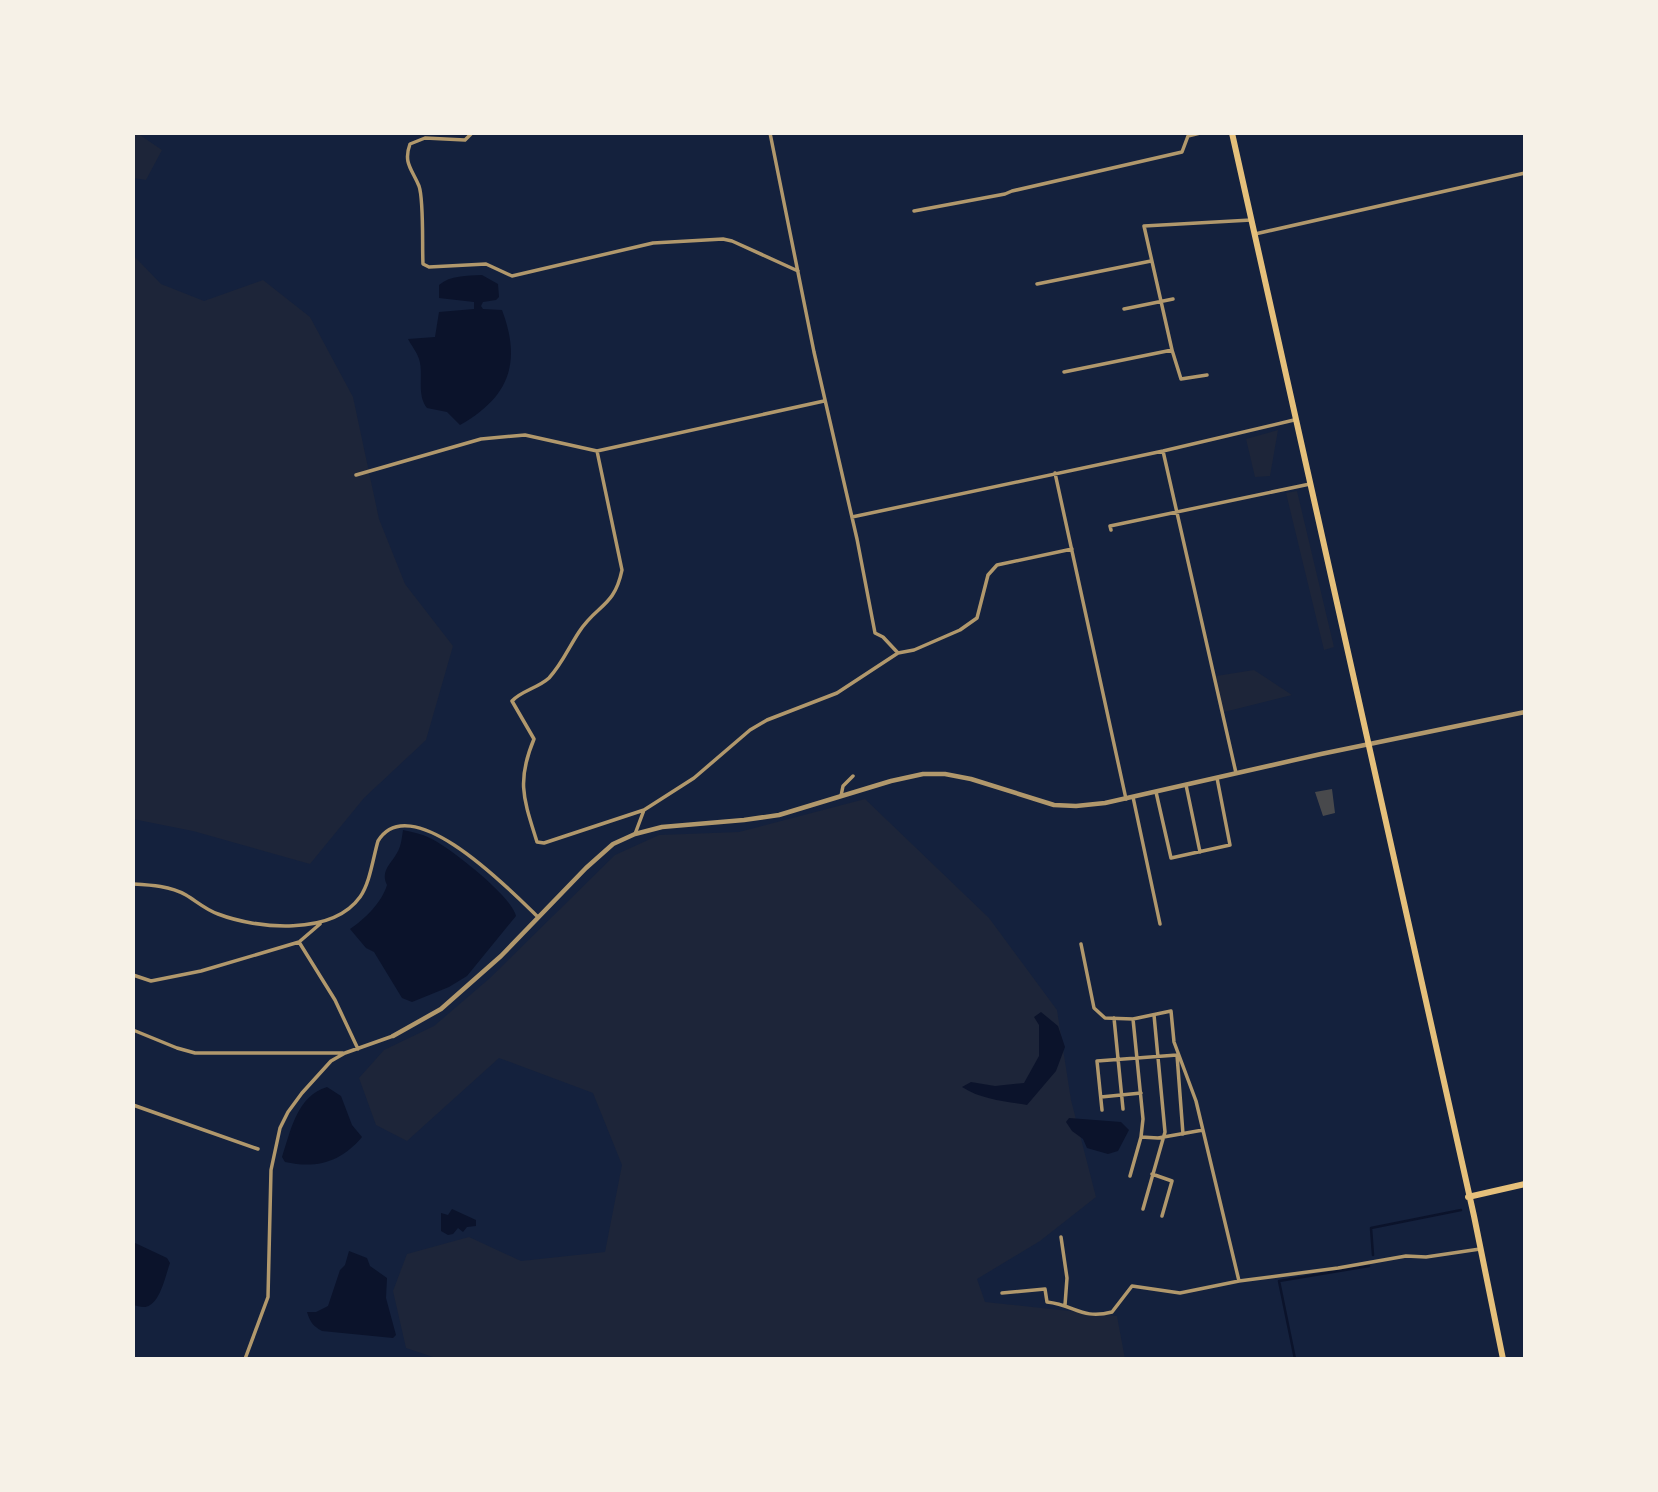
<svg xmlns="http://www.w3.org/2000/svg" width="1658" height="1492" font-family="'Work Sans',sans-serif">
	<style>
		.green { fill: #1d2539 }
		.water { fill: #0b132b }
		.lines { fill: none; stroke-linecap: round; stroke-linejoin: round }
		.stream { stroke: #0b132b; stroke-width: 2.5 }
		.building { fill: #48494c }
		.minor { stroke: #b1986c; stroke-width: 3.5 }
		.tertiary { stroke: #b1986c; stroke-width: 4.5 }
		.primary { stroke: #e5c07b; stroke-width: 6 }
	</style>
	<rect width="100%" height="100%" fill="#14213d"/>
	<!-- green -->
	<path class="green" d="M133 133H137L162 150 146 180 133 178Z
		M133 255 161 284 204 301 263 280 310 317 353 397 379 519 405 584 453 646 426 740 364 798 310 864 193 831 133 819Z
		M1278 430 1270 476 1255 477 1246 439Z
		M1297 491 1334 647 1324 650 1286 493Z
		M1254 670 1292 695 1224 712 1216 676Z
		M865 799 989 918 1057 1010 1071 1100 1096 1197 1040 1241 977 1279 985 1302 1117 1316 1125 1359H439L406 1348 393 1291 407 1254 469 1237 521 1261 605 1252 622 1165 593 1093 499 1058 407 1141 376 1125 359 1078 384 1050 434 1026 490 978 615 855 659 835 739 832Z"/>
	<!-- water -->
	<path class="water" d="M482 275 498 284 499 297 496 300 483 302 481 306 483 309 502 310C522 363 509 397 460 425L447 412 427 408C416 394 424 374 419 359 417 352 411 345 408 339L435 337 439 312 474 309V302L439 298V285C451 275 466 276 482 275Z
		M403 830C412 832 422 834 430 838 449 847 512 896 516 916L467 976 449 987 412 1002 402 998 374 952 366 948 350 929C365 919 382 902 387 885 380 871 391 864 397 853 401 847 402 837 403 830Z
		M1041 1012 1058 1026 1065 1047 1056 1071 1027 1105C1005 1101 982 1100 962 1087L971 1082 995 1086 1024 1083 1039 1056V1025L1034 1017Z
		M327 1087 341 1096 352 1125 362 1137C341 1162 317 1169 285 1162L282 1157C291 1130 297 1096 327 1087Z
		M1069 1118 1121 1122 1129 1130 1118 1151 1108 1154 1087 1148 1083 1139 1072 1131 1066 1122Z
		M452 1209 476 1220V1226L467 1227 463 1232 458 1228 453 1234 448 1235 441 1231V1213L448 1215Z
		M133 1242 167 1258 170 1263C166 1274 161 1299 150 1305 145 1309 138 1306 133 1305Z
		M349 1251 367 1258 370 1266 387 1278 386 1298 396 1335 393 1338 322 1331C313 1326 310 1322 307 1312H316L328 1306 340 1270 345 1265Z"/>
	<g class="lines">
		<!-- stream -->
		<path class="stream" d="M1373 1255 1371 1228 1461 1210
			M1295 1359 1279 1281 1369 1266"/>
	</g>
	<!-- building -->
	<path class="building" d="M1332 789 1335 813 1323 816 1315 792Z"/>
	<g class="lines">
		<!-- minor -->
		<path class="minor" d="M472 133 465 140 425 138 410 144C403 163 412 169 419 186 424 200 422 247 423 264L429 267 486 264 512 276 653 243 723 239 732 241 798 271
			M770 133 814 352 857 539 875 633 883 637 898 653
			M914 211 1005 194 1012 191 1182 152 1188 136 1200 133
			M1255 234 1525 173
			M1037 284 1151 261
			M1124 309 1173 299
			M1172 350 1144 226 1251 220
			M1064 372 1172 350 1181 379 1207 375
			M597 451 622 570C614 608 597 604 579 632 569 647 562 664 549 678 538 688 521 691 512 701L534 739C516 782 524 800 537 842L544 843 644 810 694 778 750 730 767 720 837 693 898 653 914 650 960 630 977 618 988 575 997 565 1072 549
			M1163 451 1236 773
			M1055 473 1126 799
			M356 475 481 439 525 435 597 451 824 401
			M852 517 1163 451 1294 420
			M1111 530 1110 526 1310 484
			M1186 785 1200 852
			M1156 792 1171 858 1230 845 1217 778
			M841 796 843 786 853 776
			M1133 797 1160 924
			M635 834 644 810
			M133 884C151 885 170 886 186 895 196 901 206 910 218 914 257 929 332 936 360 897 370 883 373 858 378 841 411 787 512 892 538 917
			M299 942 335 1000 358 1049
			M1081 944 1094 1008 1105 1018 1133 1019 1171 1011 1174 1042 1196 1101 1239 1281
			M133 975 151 981 201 971 299 942 320 924
			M1114 1018 1123 1109
			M133 1030 177 1048 195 1053H343
			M1177 1055 1183 1134
			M1101 1097 1141 1093
			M133 1105 258 1149
			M1102 1110 1097 1061 1177 1055
			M1141 1137 1158 1138 1203 1130
			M1152 1174 1172 1181 1162 1216
			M1130 1176 1141 1137 1143 1119 1133 1019
			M1143 1209 1165 1132 1154 1015
			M1061 1237 1067 1278 1065 1305
			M1002 1293 1045 1289 1047 1302C1075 1305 1082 1320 1112 1312L1132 1286 1180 1293 1239 1281 1338 1268 1406 1256 1426 1257 1480 1249
			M245 1359 268 1297 271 1170 280 1128 288 1112 302 1093 331 1061 345 1053 393 1036"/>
		<!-- tertiary -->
		<path class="tertiary" d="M393 1036 441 1009 501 956 586 868 613 844 635 834 662 827 744 820 779 815 891 781 923 774H945L971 779 1054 805 1076 806 1105 803 1321 754 1525 712"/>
		<!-- primary -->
		<path class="primary" d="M1232 133 1474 1216 1503 1359
			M1468 1197 1525 1184"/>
	</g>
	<!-- border -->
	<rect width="1658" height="1492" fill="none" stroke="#f6f1e7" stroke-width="270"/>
</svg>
